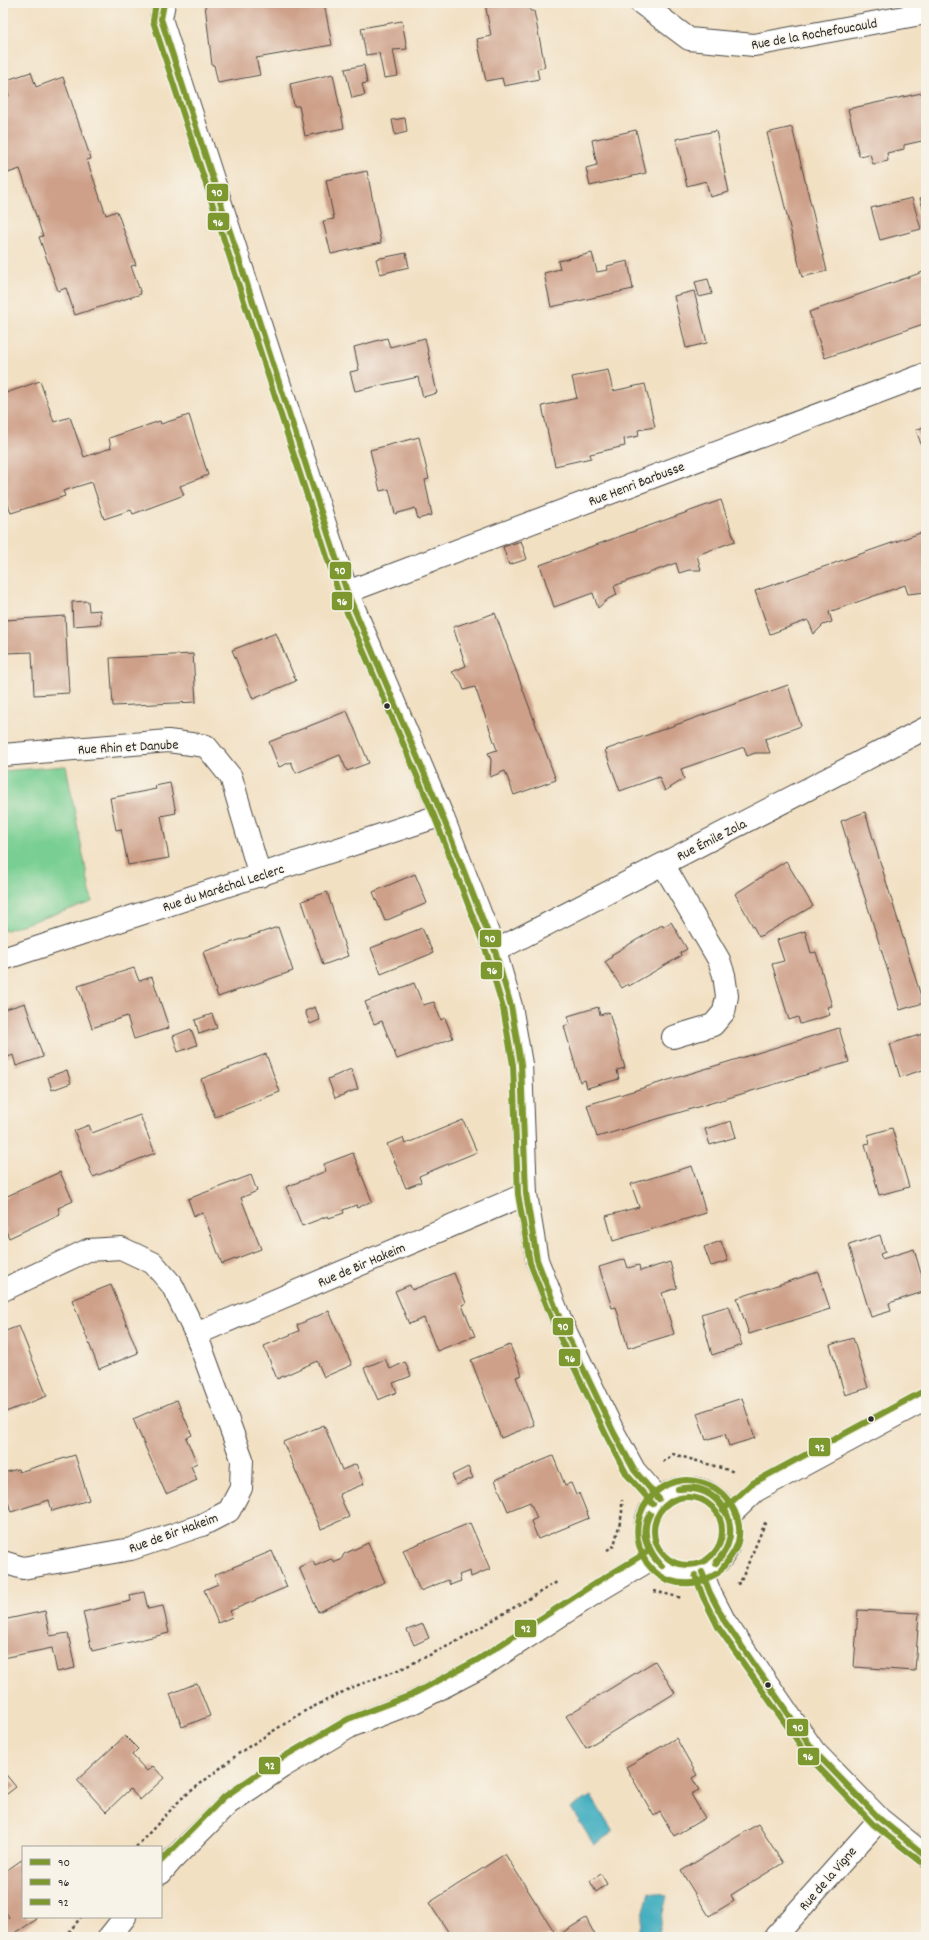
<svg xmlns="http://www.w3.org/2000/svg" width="929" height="1940" font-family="Dekko,sans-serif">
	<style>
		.green { fill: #79cf93; stroke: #527d5f }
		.water { fill: #41adbf; stroke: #366c75 }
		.building { fill: #cea089 }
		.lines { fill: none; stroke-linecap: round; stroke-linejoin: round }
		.minor-casing { stroke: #494642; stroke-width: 24 }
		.path { stroke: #494642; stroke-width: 2.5; stroke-dasharray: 3 3; stroke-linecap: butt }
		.minor { stroke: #fff; stroke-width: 22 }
		.bus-1-casing { stroke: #f7f3e8; stroke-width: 9 }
		.bus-2-casing { stroke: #f7f3e8; stroke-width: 9 }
		.bus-3-casing { stroke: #f7f3e8; stroke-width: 9 }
		.bus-1 { stroke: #7c982e; stroke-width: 6 }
		.bus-2 { stroke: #7c982e; stroke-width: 6 }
		.bus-3 { stroke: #7c982e; stroke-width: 6 }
		.bus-dot { fill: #2b2b2b; stroke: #f7f3e8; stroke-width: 1.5 }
		.labels { text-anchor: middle; stroke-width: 3; stroke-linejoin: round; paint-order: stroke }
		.street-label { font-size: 14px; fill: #2b2b2b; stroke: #f7f3e8 }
		.line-badge { stroke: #f7f3e8; stroke-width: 1.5 }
		.badge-label { font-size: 11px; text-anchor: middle; font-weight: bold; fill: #fff }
	</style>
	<rect width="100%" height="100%" fill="#f7f3e8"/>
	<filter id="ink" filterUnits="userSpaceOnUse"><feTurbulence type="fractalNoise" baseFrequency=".025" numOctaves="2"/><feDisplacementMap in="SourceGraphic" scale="8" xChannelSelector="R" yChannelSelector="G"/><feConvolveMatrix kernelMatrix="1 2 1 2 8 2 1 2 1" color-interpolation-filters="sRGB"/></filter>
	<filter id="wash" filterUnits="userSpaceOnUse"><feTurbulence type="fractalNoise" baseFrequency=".012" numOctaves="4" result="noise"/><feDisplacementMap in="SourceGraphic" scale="16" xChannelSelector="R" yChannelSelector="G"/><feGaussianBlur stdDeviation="0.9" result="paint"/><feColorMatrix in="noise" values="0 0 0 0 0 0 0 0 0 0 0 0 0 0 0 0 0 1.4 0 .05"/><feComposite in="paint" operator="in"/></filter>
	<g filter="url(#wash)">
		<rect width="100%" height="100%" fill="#f2e0c3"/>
		<!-- green -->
		<path class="green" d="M66 766 92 902 3 931V771Z"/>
		<!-- water -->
		<path class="water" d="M591 1796 613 1832 594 1845 571 1808Z
			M649 1892 667 1896 657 1937 638 1936Z"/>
		<g id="blocks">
			<!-- building -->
			<path class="building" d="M217 3H324L332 45 256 58 260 75 218 83 214 65H212L205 5Z
				M485 3H529L530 11H534L545 67 537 69 539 79 504 86 502 78 486 81 477 39 491 36Z
				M402 21 407 49 393 50 398 76 384 78 379 53 366 55 361 28Z
				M364 65 367 83 362 84 365 95 352 98 345 69Z
				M31 72 36 87 63 77 91 159 87 160 106 215 117 211 136 265 131 266 141 294 75 315 66 288 58 291 39 237 43 236 20 169 5 174 3 167V98L9 96 4 81Z
				M333 74 344 128 305 136 299 106H294L290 84Z
				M926 92V140L904 145V149L887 153 888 161 873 164 870 154 859 156 848 109Z
				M405 118 407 132 395 135 392 120Z
				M792 127 827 271 802 277 767 133Z
				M636 130 646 173 590 186 586 168 597 165 592 140Z
				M716 131 729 192 710 197 706 181 687 186 676 139Z
				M367 171 381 243 331 254 323 221 334 219 326 180Z
				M926 196V211L924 212 920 198Z
				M912 198 921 229 880 240 871 208Z
				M406 253 409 267 380 274 376 259Z
				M592 253 597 272 608 270 607 266 628 261 633 289 551 307 544 273 560 269 558 261Z
				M926 271V323L825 358 809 312Z
				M708 279 712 294 699 297 695 282Z
				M694 291 707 343 686 348 674 296Z
				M387 338 390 347 425 338 437 393 423 397 418 377 355 391 350 372 359 370 354 347Z
				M608 370 613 391 645 384 655 427 638 430 639 436 624 439 625 446 590 454 591 458 555 466 542 406 577 398 572 377Z
				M40 381 54 422 70 417 84 457 111 448 109 438 160 421 161 424 189 415 208 475 180 486 184 495 133 514 131 510 104 519 92 482 63 491 65 496 11 513 3 488V394Z
				M926 426V458L916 430Z
				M419 437 429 479 425 480 432 515 418 519 415 508 395 514 389 489 380 491 370 450Z
				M721 500 735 541 697 555 701 570H689L679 573 676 563 614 586 617 595 608 599 598 608 593 593 554 607 540 565Z
				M926 531V592L908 594 905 585 829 612 832 622 823 625 814 634 808 620 770 634 755 591Z
				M521 541 527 559 509 565 503 547Z
				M88 601 89 611 100 610 101 624 73 626 72 602Z
				M495 613 556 780 514 795 505 771 490 777 491 760 488 753 497 750 475 687 464 690 461 682 452 672 466 666 453 627Z
				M65 616 69 693 34 695 32 652 6 653 5 620Z
				M276 633 296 681 253 699 232 650Z
				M193 654 196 702 113 706 110 658Z
				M788 685 801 726 765 739 770 753H755L747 756 744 747 681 769 684 779 665 791 659 777 620 791 605 750Z
				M347 711 369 763 347 771 340 755 296 773 291 762 279 767 269 742Z
				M170 783 176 813 161 816 169 858 128 865 121 829 116 830 110 798 156 789 155 786Z
				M865 812 923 1003 900 1010 841 821Z
				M786 861 813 906 759 937 735 894Z
				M415 874 427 903 385 921 373 892Z
				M327 892 348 956 323 965 302 901Z
				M671 922 687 949 680 953 681 956 629 986 628 984 622 988 605 962 612 957 611 955 662 925 663 927Z
				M278 927 293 971 218 997 203 952Z
				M422 928 433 953 381 974 371 948Z
				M805 931 811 953 816 952 832 1006 827 1007 830 1015 800 1024 798 1017 789 1020 772 964 784 961 777 940Z
				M134 968 139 981 152 977 169 1028 134 1039 127 1016 92 1028 78 986Z
				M414 983 423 1005 434 1002 441 1020 445 1018 453 1038 397 1059 382 1021 374 1024 365 1002Z
				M25 1003 43 1057 16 1066 13 1055 3 1059V1010Z
				M315 1007 320 1020 310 1024 305 1011Z
				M598 1007 600 1015 609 1012 625 1068 617 1070 619 1079 587 1088 585 1080 580 1082 564 1026 570 1024 568 1016Z
				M212 1014 217 1028 199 1034 195 1020Z
				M839 1028 849 1062 597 1137 587 1105Z
				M191 1029 197 1045 178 1052 173 1036Z
				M926 1033V1069L900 1077 890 1044Z
				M266 1054 280 1092 215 1117 201 1079Z
				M351 1069 358 1089 335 1098 328 1079Z
				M67 1070 71 1083 52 1090 48 1077Z
				M140 1115 155 1153 93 1177 74 1131 89 1125 92 1133Z
				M463 1120 477 1152 419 1176 421 1182 406 1188 387 1144 403 1138 405 1144Z
				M731 1121 736 1137 710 1145 705 1129Z
				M892 1128 909 1187 879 1195 865 1144 870 1143 868 1135Z
				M353 1153 372 1201 357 1208 356 1205 343 1210 344 1213 329 1218 328 1216 302 1226 286 1187 326 1171 324 1164Z
				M692 1166 706 1213 613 1241 606 1216 639 1207 631 1184Z
				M60 1172 73 1201 58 1208 60 1214 9 1238 3 1223V1198Z
				M251 1175 257 1191 241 1198 261 1249 222 1264 203 1213 194 1216 188 1199Z
				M880 1235 885 1252 880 1254 882 1259 914 1249 926 1291 889 1303 891 1311 871 1317 849 1245Z
				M721 1241 728 1261 711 1266 704 1247Z
				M625 1259 628 1268 639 1265 640 1271 670 1262 677 1288 662 1293 674 1334 628 1348 616 1307 612 1308 599 1267Z
				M818 1272 830 1309 749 1334 737 1298Z
				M454 1273 466 1303 462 1305 475 1336 437 1351 424 1318 409 1324 395 1291 410 1285 412 1290Z
				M111 1285 138 1353 99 1369 72 1300Z
				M729 1306 742 1345 712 1355 701 1314Z
				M329 1311 352 1365 324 1377 317 1361 277 1379 264 1346 299 1331 297 1325Z
				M19 1326 47 1396 3 1413V1332Z
				M853 1338 868 1388 845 1395 830 1345Z
				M510 1345 522 1375 516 1377 534 1425 501 1438 471 1360Z
				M385 1359 390 1369 405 1362 411 1376 393 1383 397 1392 378 1400 364 1368Z
				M742 1398 755 1438 729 1446 725 1434 706 1440 697 1413Z
				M177 1400 192 1435 186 1438 197 1463 191 1466 197 1480 166 1494 133 1419Z
				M324 1425 342 1470 356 1464 364 1484 339 1494 349 1517 321 1529 283 1442Z
				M75 1455 89 1500 52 1511 49 1500 11 1512 3 1483V1473L18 1469 19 1472Z
				M553 1456 565 1485 571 1483 576 1495 579 1493 589 1518 538 1539 531 1521 537 1518 530 1502 508 1511 495 1480Z
				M468 1467 473 1478 456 1485 452 1475Z
				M470 1523 490 1569 471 1577 470 1571 459 1575 461 1581 450 1585 448 1580 420 1591 403 1550Z
				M368 1543 385 1582 318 1612 299 1567 313 1561 315 1566 331 1559 335 1562 341 1560 344 1554Z
				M272 1551 287 1587 230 1611 232 1617 218 1623 204 1590 218 1584 214 1575Z
				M144 1592 148 1609 163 1606 169 1633 92 1651 83 1612 131 1601 130 1595Z
				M858 1610 919 1613 915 1671 854 1667Z
				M45 1611 50 1636 68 1633 75 1668 57 1672 52 1648 3 1658V1620Z
				M423 1624 429 1638 414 1645 407 1630Z
				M655 1661 675 1693 586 1748 566 1716Z
				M197 1683 210 1716 182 1727 170 1694Z
				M125 1736 138 1749 132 1755 147 1771 153 1766 164 1778 140 1800 130 1789 106 1812 77 1780Z
				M676 1738 697 1775 692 1778 699 1790 691 1794 705 1818 674 1836 660 1812 654 1816 626 1767Z
				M3 1771 16 1787 3 1797Z
				M758 1824 783 1863 731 1895 734 1901 709 1916 681 1871Z
				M505 1854 557 1936 586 1918 596 1937 451 1936 429 1903Z
				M23 1859V1917H36L37 1919 9 1937 3 1928V1921L9 1917 3 1908V1873Z
				M601 1874 607 1884 596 1892 590 1881Z"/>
		</g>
	</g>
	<g filter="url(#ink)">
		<use href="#blocks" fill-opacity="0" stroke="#494642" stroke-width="1"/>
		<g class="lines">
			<!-- minor casing -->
			<g class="minor-casing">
				<path id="minor" d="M164 3 161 19 347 592 442 815 495 951 511 1006 521 1064 526 1194 537 1260 562 1324 614 1433 634 1470 659 1499
					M641 3 689 39 754 45 926 13
					M347 592 926 374
					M3 755 168 741 206 746 231 777 260 876
					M663 864 719 960 724 975 727 996 724 1012 713 1025 673 1037
					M495 951 926 728
					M3 959 442 815
					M3 1290 88 1250 121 1248 153 1263 172 1285 196 1334 242 1459 241 1488 229 1511 202 1525 131 1549 23 1568 3 1562
					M196 1334 526 1194
					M645 1531a43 43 0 1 1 86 0a43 43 0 1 1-86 0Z
					M729 1516 755 1491 926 1399
					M702 1572 710 1593 725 1622 814 1751 880 1819 926 1856
					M161 1873 172 1860 229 1803 282 1767 351 1726 414 1702 481 1667 601 1589 653 1558
					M109 1937 125 1917
					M775 1937 880 1819"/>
			</g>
			<!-- path -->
			<path class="path" d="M663 1462 673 1454 735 1472
				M607 1550 614 1546 622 1514V1500
				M737 1584 740 1583 766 1521
				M654 1591 682 1598
				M136 1847 181 1799 242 1751 303 1712 353 1687 403 1668 454 1643 557 1582
				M65 1937 81 1917"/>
			<!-- minor -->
			<use href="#minor" class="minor"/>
			<!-- bus-1 casing -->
			<g class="bus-1-casing">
				<path id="bus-1" d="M164 3 161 19 347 592 442 815 495 951 511 1006 521 1064 526 1194 537 1260 562 1324 614 1433 634 1470 659 1499
					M678 1489C721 1478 748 1531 716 1563
					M678 1489C683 1489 688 1488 693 1489 718 1492 737 1520 728 1544 726 1551 720 1557 716 1563
					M650 1514C640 1532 649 1552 662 1566
					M650 1514C638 1532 647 1553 662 1566
					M702 1572 710 1593 725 1622 814 1751 880 1819 926 1856"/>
			</g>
			<!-- bus-2 casing -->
			<g class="bus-2-casing">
				<path id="bus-2" d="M156 3 153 21 339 594 435 818 487 954 503 1008 513 1065 518 1194 530 1263 555 1327 607 1437 627 1475 653 1504
					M718 1573C710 1577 702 1582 692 1583 638 1589 616 1515 663 1487 675 1480 687 1478 700 1482 726 1488 744 1516 738 1542 735 1554 727 1561 721 1570
					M695 1575 703 1597 718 1627 808 1756 874 1825 921 1862"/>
			</g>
			<!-- bus-3 casing -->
			<g class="bus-3-casing">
				<path id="bus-3" d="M654 1531a34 34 0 1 1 68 0a34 34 0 1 1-68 0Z
					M723 1510 751 1484 922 1392
					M161 1861 224 1797 278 1760 348 1719 411 1695 477 1660 597 1582 649 1551"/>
			</g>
			<!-- bus-1 -->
			<use href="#bus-1" class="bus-1"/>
			<!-- bus-2 -->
			<use href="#bus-2" class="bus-2"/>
			<!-- bus-3 -->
			<use href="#bus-3" class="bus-3"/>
		</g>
	</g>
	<!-- markers -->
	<g class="bus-dot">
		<circle cx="387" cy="706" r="3.5"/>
		<circle cx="871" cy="1419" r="3.5"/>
		<circle cx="768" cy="1685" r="3.5"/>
	</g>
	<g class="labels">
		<!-- street labels -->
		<g class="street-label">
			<text transform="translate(814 33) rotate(-10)" y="5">Rue de la Rochefoucauld</text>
			<text transform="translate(636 483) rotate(-21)" y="5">Rue Henri Barbusse</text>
			<text transform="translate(128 746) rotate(-3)" y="5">Rue Rhin et Danube</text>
			<text transform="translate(711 839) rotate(-27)" y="5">Rue Émile Zola</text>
			<text transform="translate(223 887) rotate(-18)" y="5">Rue du Maréchal Leclerc</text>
			<text transform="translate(361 1264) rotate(-23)" y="5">Rue de Bir Hakeim</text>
			<text transform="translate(173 1532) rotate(-20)" y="5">Rue de Bir Hakeim</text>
			<text transform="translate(827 1878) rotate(-49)" y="5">Rue de la Vigne</text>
		</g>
	</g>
	<g class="line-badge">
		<rect x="206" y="183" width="23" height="19" rx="4" fill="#7c982e"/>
		<rect x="207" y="212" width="23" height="19" rx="4" fill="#7c982e"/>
		<rect x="329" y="561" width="23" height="19" rx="4" fill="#7c982e"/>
		<rect x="331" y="591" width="22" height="20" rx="4" fill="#7c982e"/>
		<rect x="479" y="929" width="23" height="19" rx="4" fill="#7c982e"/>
		<rect x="480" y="961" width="23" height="19" rx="4" fill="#7c982e"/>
		<rect x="552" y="1317" width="22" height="19" rx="4" fill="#7c982e"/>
		<rect x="558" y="1348" width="23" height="19" rx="4" fill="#7c982e"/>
		<rect x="808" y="1437" width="23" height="20" rx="4" fill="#7c982e"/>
		<rect x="514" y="1619" width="23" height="19" rx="4" fill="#7c982e"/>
		<rect x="786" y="1718" width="23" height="19" rx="4" fill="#7c982e"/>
		<rect x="797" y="1747" width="23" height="19" rx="4" fill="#7c982e"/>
		<rect x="258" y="1756" width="23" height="19" rx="4" fill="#7c982e"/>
	</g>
	<g class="badge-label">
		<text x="217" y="196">90</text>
		<text x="218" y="226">96</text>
		<text x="340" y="574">90</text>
		<text x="342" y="605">96</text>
		<text x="490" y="942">90</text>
		<text x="492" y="974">96</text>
		<text x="563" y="1330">90</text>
		<text x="570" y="1362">96</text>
		<text x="820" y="1451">92</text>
		<text x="526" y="1632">92</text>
		<text x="798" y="1731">90</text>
		<text x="808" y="1760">96</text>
		<text x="270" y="1769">92</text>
	</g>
	<!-- margin -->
	<rect width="929" height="1940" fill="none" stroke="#f7f3e8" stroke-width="16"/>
	<!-- legend -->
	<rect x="22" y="1846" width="140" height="72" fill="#f7f3e8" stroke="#a5a39c"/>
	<rect x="30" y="1859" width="20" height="6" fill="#7c982e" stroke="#a5a39c"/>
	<text x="58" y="1866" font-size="12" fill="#2b2b2b">90</text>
	<rect x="30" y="1879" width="20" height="6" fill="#7c982e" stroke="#a5a39c"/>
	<text x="58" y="1886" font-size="12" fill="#2b2b2b">96</text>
	<rect x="30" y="1899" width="20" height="6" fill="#7c982e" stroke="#a5a39c"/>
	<text x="58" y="1906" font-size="12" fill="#2b2b2b">92</text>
</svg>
